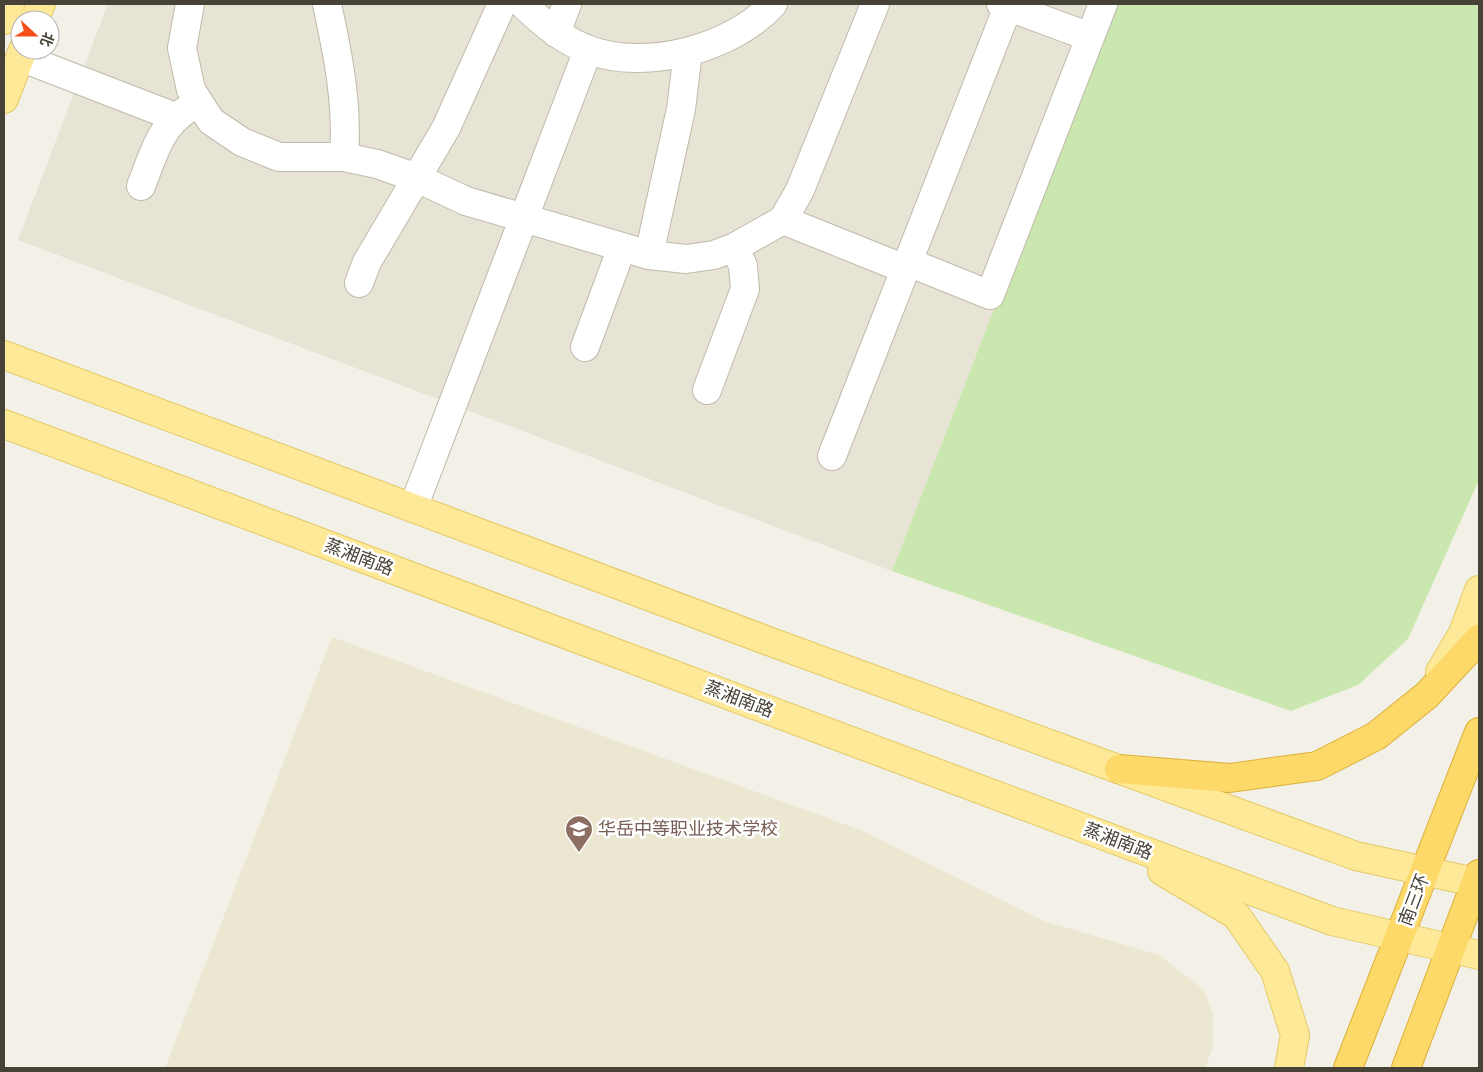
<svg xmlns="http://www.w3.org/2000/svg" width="1483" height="1072" font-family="Quicksand,'Noto Sans SC',sans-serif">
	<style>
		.residential { fill: #e7e3d5 }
		.education { fill: #ece7d1 }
		.green { fill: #cae7b0 }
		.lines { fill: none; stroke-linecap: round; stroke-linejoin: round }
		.minor-casing { stroke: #bfbaaa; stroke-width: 30 }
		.major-casing { stroke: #e3c966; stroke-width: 30 }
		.highway-casing { stroke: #dcaf39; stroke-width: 30 }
		.minor { stroke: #fff; stroke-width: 28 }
		.major { stroke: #fde997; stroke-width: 28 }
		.highway { stroke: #fcd969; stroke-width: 28 }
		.labels { text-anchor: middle; stroke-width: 5; stroke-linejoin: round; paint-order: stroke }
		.street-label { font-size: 18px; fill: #474236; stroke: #fff }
		.education-label { font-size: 18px; fill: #785e54; stroke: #fff; text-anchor: start }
	</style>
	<rect width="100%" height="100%" fill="#f3f1e7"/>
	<!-- residential -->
	<path class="residential" d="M108 4H1113L892 571 18 240Z"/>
	<!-- education -->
	<path class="education" d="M332 637 863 831 1044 921 1159 955 1204 990 1213 1015V1047L1205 1068H165Z"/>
	<!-- green -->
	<path class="green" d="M1113 4H1479V480L1408 639 1358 685 1291 711 892 571Z"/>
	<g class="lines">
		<!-- minor casing -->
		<g class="minor-casing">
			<path id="minor" d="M190 4 182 48 191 90 211 121 242 142 279 157H344L377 164 417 178 466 201 649 255 686 259 714 255 735 247 783 220 800 190 875 4
				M327 4C338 55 348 104 344 157
				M523 4C541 22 564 41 589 50 646 71 732 49 773 4
				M1001 4 1090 37
				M556 33 567 4
				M20 57 175 117
				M141 186C154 154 159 127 189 108
				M783 220 905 269
				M649 255 681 109 688 52
				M908 262 990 295 1103 4
				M359 283 367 262 446 128 502 4
				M585 347 622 247
				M707 390 745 289 743 266 735 247
				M832 456 1009 4
				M413 508 588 50"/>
		</g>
		<!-- major casing -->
		<g class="major-casing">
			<path id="major" d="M4 20 10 4
				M34 20 41 4
				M4 99 23 50
				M4 355 771 642 1356 856 1479 883
				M4 424 1332 921 1479 955
				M1440 672 1463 633 1479 590
				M1162 871 1236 915 1275 971 1295 1035 1289 1068"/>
		</g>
		<!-- highway casing -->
		<g class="highway-casing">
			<path id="highway" d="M1119 769 1230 778 1317 766 1376 736 1427 695 1479 639
				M1348 1068 1479 732
				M1406 1068 1479 874"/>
		</g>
		<!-- minor -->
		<use href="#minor" class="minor"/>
		<!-- major -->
		<use href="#major" class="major"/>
		<!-- highway -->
		<use href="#highway" class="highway"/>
	</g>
	<!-- icons -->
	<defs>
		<g id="school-pin" transform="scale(1.4375)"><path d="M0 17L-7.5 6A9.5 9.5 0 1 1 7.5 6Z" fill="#8d6e63" stroke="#fff"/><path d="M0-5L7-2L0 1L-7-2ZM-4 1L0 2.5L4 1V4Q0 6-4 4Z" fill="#fff"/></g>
	</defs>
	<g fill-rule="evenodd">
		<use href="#school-pin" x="579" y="829"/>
	</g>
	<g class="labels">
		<!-- street labels -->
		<g class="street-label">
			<text transform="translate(359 557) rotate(21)" y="6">蒸湘南路</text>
			<text transform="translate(739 699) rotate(21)" y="6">蒸湘南路</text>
			<text transform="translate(1118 841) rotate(21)" y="6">蒸湘南路</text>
			<text transform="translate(1414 900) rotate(-69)" y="6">南三环</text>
		</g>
		<!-- education labels -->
		<g class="education-label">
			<text x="598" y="835">华岳中等职业技术学校</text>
		</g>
	</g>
	<!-- border -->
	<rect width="1483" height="1072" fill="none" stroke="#474236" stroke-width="10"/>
	<!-- north arrow -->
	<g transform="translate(35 35) rotate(111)"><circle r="24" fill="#ffffff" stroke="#b5b3af"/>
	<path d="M0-4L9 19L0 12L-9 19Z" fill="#f8501a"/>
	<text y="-8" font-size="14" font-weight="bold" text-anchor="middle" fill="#474236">北</text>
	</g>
</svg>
